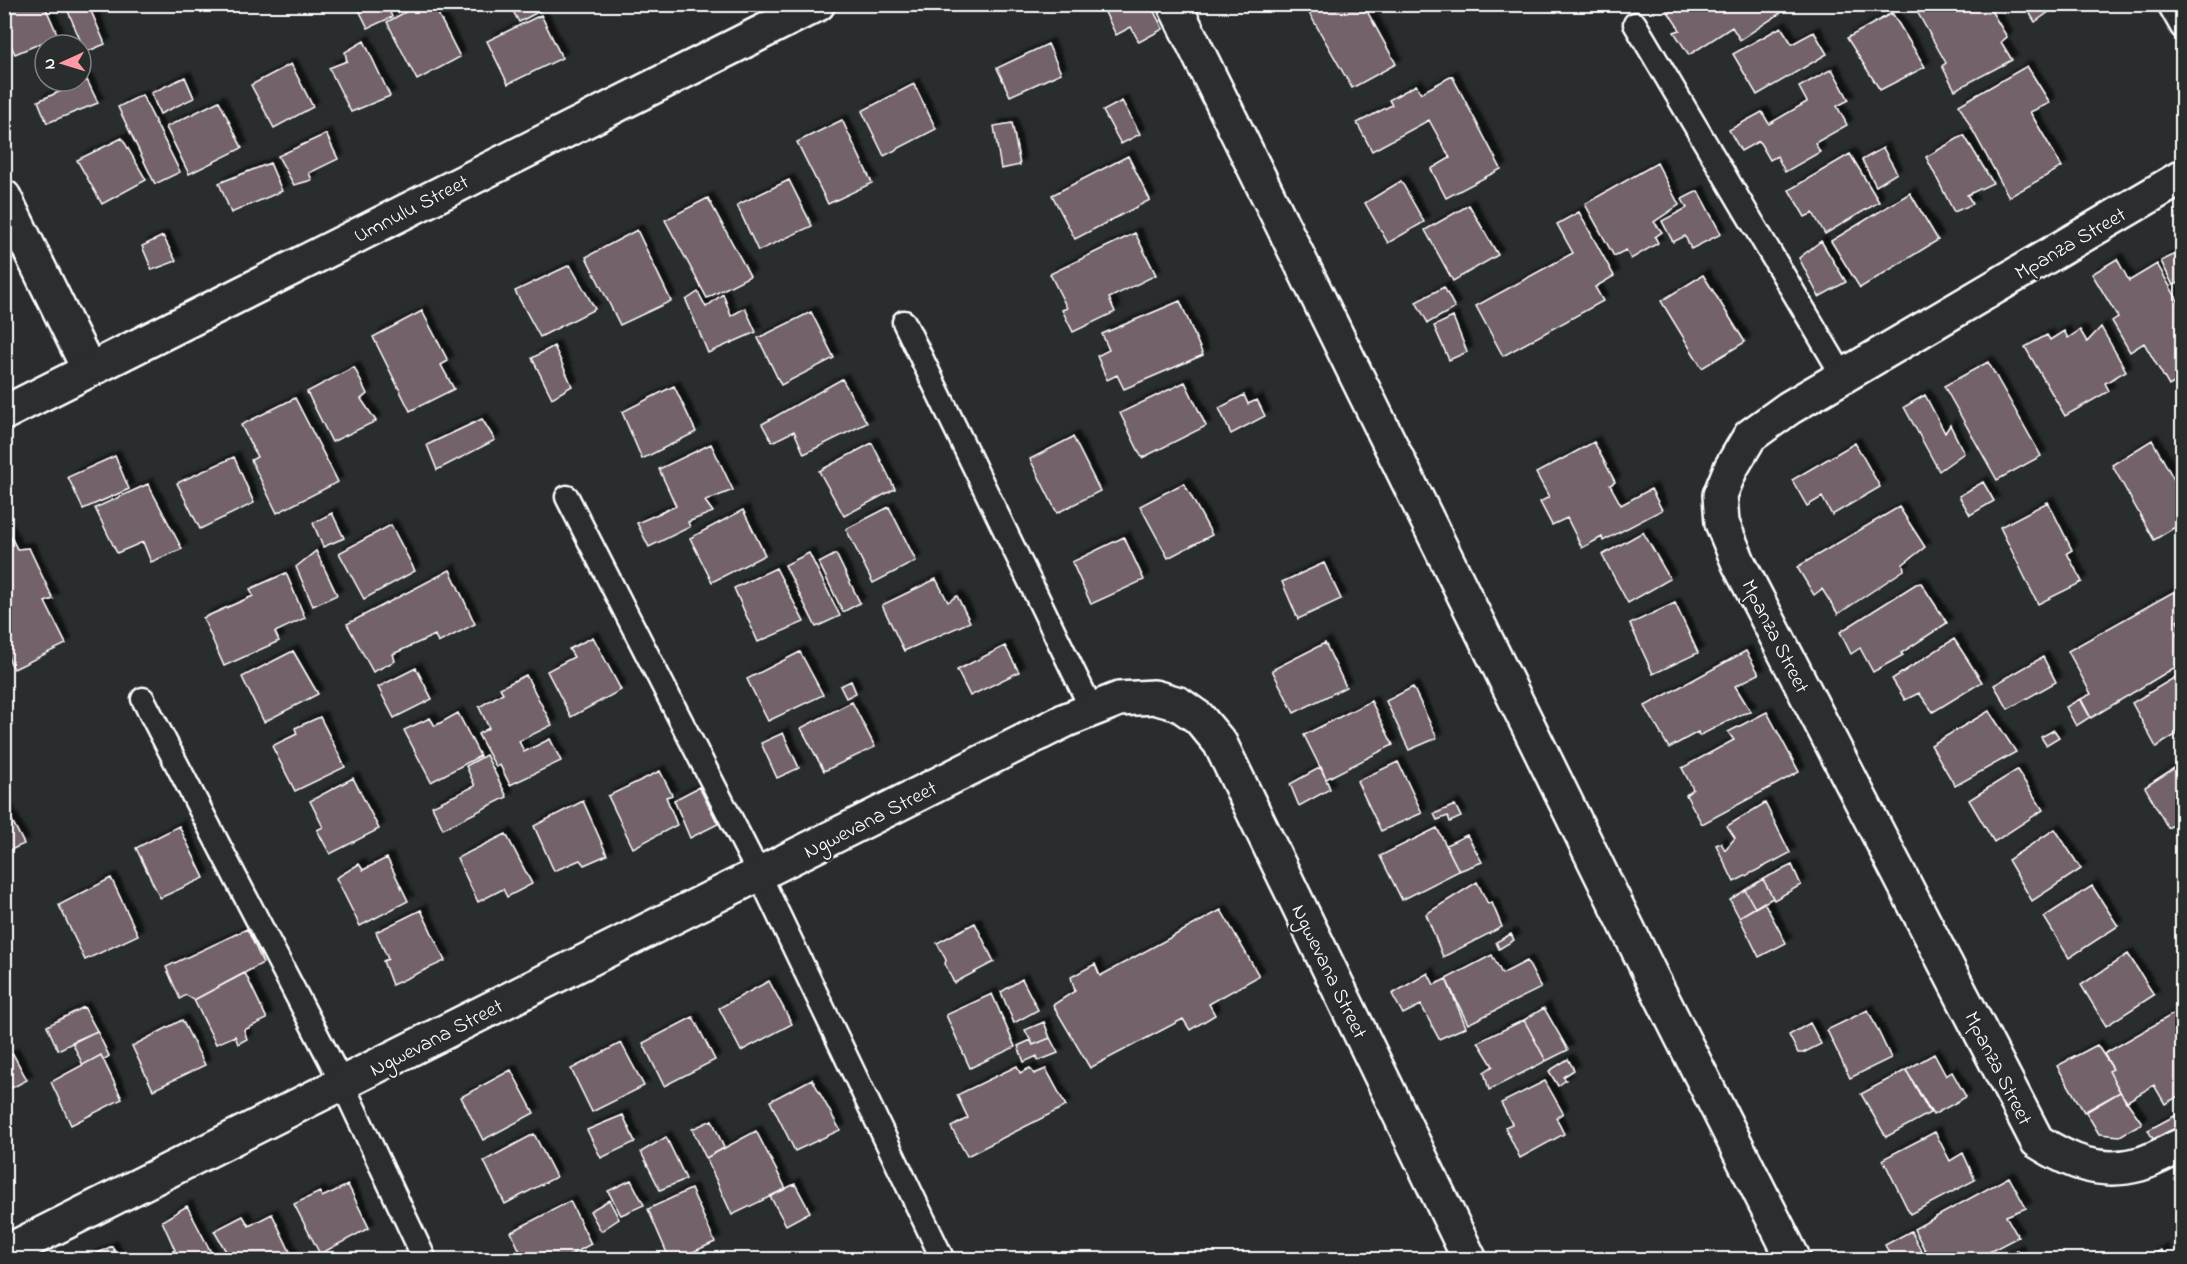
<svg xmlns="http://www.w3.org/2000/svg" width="2187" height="1264" font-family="'Indie Flower',sans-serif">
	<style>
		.building { fill: #73626b; stroke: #fff; stroke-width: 1.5; filter: url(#shadow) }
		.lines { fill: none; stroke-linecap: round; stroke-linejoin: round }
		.service-casing { stroke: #fff; stroke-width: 27 }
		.minor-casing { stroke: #fff; stroke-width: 38 }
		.tertiary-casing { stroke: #fff; stroke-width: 38 }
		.service { stroke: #2a2d2e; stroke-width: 22 }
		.minor { stroke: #2a2d2e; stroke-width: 33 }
		.tertiary { stroke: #2a2d2e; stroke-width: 33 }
		.labels { text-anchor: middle; stroke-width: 4.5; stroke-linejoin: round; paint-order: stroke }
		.street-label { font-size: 21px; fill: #fff; stroke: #2a2d2e }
	</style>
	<defs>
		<filter id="shadow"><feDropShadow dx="5.5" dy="-5.5" stdDeviation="1.5" flood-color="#0009"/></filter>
	</defs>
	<rect width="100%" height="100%" fill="#2a2d2e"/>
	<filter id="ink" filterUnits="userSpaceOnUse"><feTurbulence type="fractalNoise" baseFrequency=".0167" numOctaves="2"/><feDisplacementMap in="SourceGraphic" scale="12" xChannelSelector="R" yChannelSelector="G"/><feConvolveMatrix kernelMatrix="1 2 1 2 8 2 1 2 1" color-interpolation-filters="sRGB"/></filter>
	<g filter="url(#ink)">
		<!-- building -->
		<path class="building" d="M8 4H44L58 36 15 54 4 31V6Z
			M65 4H88L105 44 81 54V45H74L81 42Z
			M356 4H386L392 17 368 28Z
			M420 4H433L460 57 417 80 387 22Z
			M509 4H537L540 11 519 22Z
			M1101 4H1150L1163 29 1139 42 1131 27 1116 35Z
			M1304 4H1363L1396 64 1352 88Z
			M1663 4H1794L1740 40 1732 27 1689 55 1674 32 1680 30Z
			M1921 4H1987L2007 37 2001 42 2012 60 1955 90 1942 66 1946 63 1915 8Z
			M2024 4H2060L2035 22Z
			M1892 13 1925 67 1880 90 1847 38Z
			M541 15 562 58 508 84 487 41Z
			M1781 27 1792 44 1814 32 1827 54 1757 95 1733 54Z
			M364 41 390 96 351 112 329 68 347 61 345 52Z
			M1048 44 1061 73 1010 96 997 68Z
			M291 64 313 107 274 128 251 85Z
			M2027 66 2050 103 2030 112 2062 167 2009 197 1959 105Z
			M1832 69 1849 100 1837 106 1847 125 1815 143 1820 152 1785 172 1777 156 1770 160 1759 141 1741 151 1729 130 1762 112 1769 124 1807 102 1799 87Z
			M1452 76 1501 169 1446 198 1431 169 1450 158 1429 120 1372 151 1357 123 1392 105 1389 100 1416 85 1421 93Z
			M185 77 194 98 160 114 151 93Z
			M87 80 98 103 47 123 38 101Z
			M914 84 936 129 884 156 862 111Z
			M142 95 180 172 155 184 118 107Z
			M219 101 242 148 189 174 166 127Z
			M1122 101 1140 134 1121 144 1103 111Z
			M842 120 872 183 828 204 797 142Z
			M1012 123 1020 165 1001 169 994 126Z
			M326 134 338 159 309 173 312 180 294 185 278 156Z
			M1964 135 1993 183 1967 195 1973 204 1954 212 1926 157Z
			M122 138 146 180 102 204 77 160Z
			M1883 148 1897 173 1876 186 1862 160Z
			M1850 154 1879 202 1825 234 1813 213 1805 217 1789 190Z
			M1128 156 1150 200 1075 239 1052 195Z
			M270 163 282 191 231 213 219 183Z
			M1657 163 1679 205 1654 222 1662 232 1655 237 1658 243 1631 259 1626 250 1614 256 1585 204Z
			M789 180 812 226 758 251 737 205Z
			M1401 181 1424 222 1388 243 1365 203Z
			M1698 191 1721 234 1691 249 1685 236 1673 242 1662 221 1687 208 1682 199Z
			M1910 193 1938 240 1860 288 1831 241Z
			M708 198 750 276 707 298 665 220Z
			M1469 205 1498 255 1453 281 1425 230Z
			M1579 212 1614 276 1595 287 1603 301 1503 356 1476 306 1573 253 1557 224Z
			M637 230 671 301 620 325 586 257Z
			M1135 233 1156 275 1109 298 1115 312 1073 332 1062 310 1067 308 1050 274Z
			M163 236 176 261 152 270 142 246Z
			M1821 241 1846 282 1819 297 1799 258Z
			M2182 251V291L2178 283 2173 285 2161 261Z
			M2117 259 2129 281 2157 264 2182 308V378L2169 386 2144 343 2130 352 2112 321 2118 317 2092 274Z
			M570 265 595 309 540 337 515 291Z
			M1703 275 1745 342 1702 368 1661 301Z
			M1444 287 1455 308 1428 323 1416 302Z
			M698 292 706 307 723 294 731 316 745 308 756 332 708 353 686 300Z
			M1180 301 1203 355 1124 389 1117 375 1107 380 1097 356 1109 350 1102 334Z
			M422 311 448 361 441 365 454 389 410 411 373 337Z
			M811 312 834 358 781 385 758 338Z
			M1453 317 1467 352 1449 360 1434 326Z
			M2101 327 2126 371 2105 383 2109 391 2065 416 2025 347 2047 335 2050 340 2064 331 2068 338 2080 330 2087 342Z
			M554 346 572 386 552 398 532 358Z
			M1988 362 2041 456 1997 480 1944 386Z
			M354 367 367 394 361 399 376 421 332 442 307 392Z
			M842 379 867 423 804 454 794 431 772 442 762 424Z
			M1185 382 1206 426 1142 458 1120 413Z
			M674 386 696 432 642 459 622 412Z
			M1244 395 1248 404 1257 400 1265 416 1231 434 1219 408Z
			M1925 395 1945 433 1950 425 1964 453 1939 471 1904 407Z
			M295 398 338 482 277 513 251 460 257 457 241 425Z
			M482 419 495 440 437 470 427 445Z
			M1073 437 1100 491 1057 513 1030 459Z
			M2152 440 2182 494V523L2154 540 2112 465Z
			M1594 442 1615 482 1610 485 1621 505 1651 489 1662 510 1603 541 1602 537 1582 548 1567 518 1552 525 1540 502 1549 497 1536 473Z
			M872 443 895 489 844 516 819 471Z
			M1855 443 1880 487 1832 515 1822 497 1807 506 1792 480Z
			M711 444 733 490 705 501 713 512 688 522 690 527 649 547 637 523 676 506 659 469Z
			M115 456 129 489 83 509 68 477Z
			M234 457 254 503 200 529 177 483Z
			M1983 482 1994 501 1970 515 1959 496Z
			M1184 483 1212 535 1168 558 1140 506Z
			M148 484 182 549 151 562 143 542 117 553 95 508Z
			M2048 502 2072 550 2067 553 2082 582 2038 604 2000 527Z
			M889 507 916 561 873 583 846 529Z
			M1899 507 1925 547 1903 564 1904 570 1838 614 1822 589 1814 595 1797 567Z
			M743 510 765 555 712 582 690 538Z
			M332 513 344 538 323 547 313 523Z
			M4 523 17 549 29 548 53 599 45 602 66 644 14 669 4 650Z
			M391 525 415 571 364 599 339 553Z
			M1643 532 1670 579 1628 603 1602 555Z
			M1124 537 1144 580 1091 604 1072 562Z
			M316 551 337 595 313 606 296 567Z
			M809 553 840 616 816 627 785 565Z
			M836 554 860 603 843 612 819 563Z
			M1324 563 1341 599 1298 619 1282 582Z
			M776 568 804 622 758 642 734 588Z
			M450 570 475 624 438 643 435 635 393 654 395 661 373 672 347 624Z
			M286 573 305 618 275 632 279 641 224 666 203 618 253 596 250 589Z
			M936 579 948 602 957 596 970 622 904 651 882 605Z
			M1921 583 1947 623 1901 653 1903 655 1873 672 1860 648 1851 654 1840 632 1916 584Z
			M2175 591 2182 605V618L2177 621 2182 631 2177 634 2182 643V663L2091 718 2081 699 2091 694 2068 651Z
			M1675 603 1698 653 1653 674 1630 624Z
			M593 637 621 690 571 717 547 671 574 657 569 649Z
			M1954 639 1982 682 1933 712 1919 693 1905 700 1892 679Z
			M1325 643 1346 687 1294 713 1272 670Z
			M1005 646 1019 672 970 696 957 670Z
			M293 651 318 694 264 722 242 677Z
			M1746 651 1759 674 1735 686 1751 712 1742 714 1699 736 1698 732 1669 748 1645 706Z
			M800 652 823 695 768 721 747 679Z
			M2043 657 2056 682 2008 709 1994 685Z
			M416 668 432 699 394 718 378 687Z
			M2182 673V731L2156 747 2132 703Z
			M526 675 552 725 519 741 524 752 550 739 561 761 510 785 500 765 496 767 478 734 489 728 479 707 503 693 500 688Z
			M851 681 856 693 846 698 840 686Z
			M1413 687 1437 738 1409 750 1386 701Z
			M2080 699 2090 717 2076 726 2066 707Z
			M1371 701 1393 745 1326 779 1304 735Z
			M852 702 875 747 824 771 801 728Z
			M1989 711 2016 752 1955 786 1931 745Z
			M1767 712 1799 772 1702 824 1686 795 1693 789 1682 768 1734 740 1728 732Z
			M458 713 480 756 431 782 404 730 430 718 435 726Z
			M320 717 345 767 295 791 272 746 297 734 295 728Z
			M2054 730 2059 737 2046 745 2041 737Z
			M783 733 799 768 777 778 761 743Z
			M486 755 507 797 443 829 432 806 475 786 466 766Z
			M1398 762 1422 813 1381 831 1357 781Z
			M2182 763V820L2168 828 2145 787Z
			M1321 767 1330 789 1299 806 1290 784Z
			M2017 770 2043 810 1994 842 1969 800Z
			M660 771 672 795 666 797 677 825 633 848 608 796Z
			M353 778 379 829 330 854 317 830 323 827 310 801Z
			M699 787 718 824 690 838 674 800Z
			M583 801 607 855 584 865 580 860 554 871 534 826Z
			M1765 803 1790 853 1734 882 1716 845 1721 843 1725 850 1735 838 1727 826Z
			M4 805 24 844 4 853Z
			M1455 805 1461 817 1450 822 1448 816 1437 820 1434 814Z
			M179 826 204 878 160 898 136 848Z
			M1437 828 1459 871 1402 900 1380 856Z
			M2055 829 2081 869 2032 901 2008 860Z
			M506 834 532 884 507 897 503 889 478 902 457 858Z
			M1467 835 1482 862 1459 871 1446 845Z
			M387 858 408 901 360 926 336 878 359 864 363 870Z
			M1792 865 1801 885 1774 900 1763 879Z
			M111 878 138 935 85 960 59 905Z
			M1763 879 1773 898 1755 908 1745 890Z
			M1477 882 1488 904 1492 903 1502 927 1443 957 1426 914Z
			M2092 886 2118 926 2069 958 2044 917Z
			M1745 890 1755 908 1739 917 1730 900Z
			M1764 902 1786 943 1759 957 1739 917Z
			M421 910 445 961 392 985 383 961 388 959 376 932Z
			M1221 910 1259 976 1209 1004 1215 1015 1190 1030 1183 1019 1090 1068 1053 1005 1075 991 1071 977 1095 964 1100 976Z
			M975 923 994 962 954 983 945 964 946 960 937 943Z
			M247 929 263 963 194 1000 186 995 180 999 166 967Z
			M1511 934 1514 940 1499 949 1496 942Z
			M2128 954 2154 995 2106 1026 2081 985Z
			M1492 955 1502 974 1527 961 1541 988 1468 1024 1446 979Z
			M245 973 267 1019 244 1030 247 1039 238 1044 235 1036 216 1044 194 1000Z
			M1428 973 1434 985 1446 979 1466 1027 1439 1039 1421 1005 1403 1014 1392 994Z
			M1022 979 1038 1010 1014 1023 1001 992Z
			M769 981 792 1024 741 1051 719 1008Z
			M992 994 1015 1047 970 1068 946 1015Z
			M84 1007 97 1031 58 1050 47 1026Z
			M1544 1008 1568 1050 1546 1061 1524 1020Z
			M2182 1009V1094L2165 1104 2154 1085 2126 1102 2109 1071 2113 1069 2104 1054Z
			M1868 1010 1891 1058 1850 1078 1827 1030Z
			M693 1017 715 1060 664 1086 643 1043Z
			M182 1020 205 1065 153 1090 132 1046Z
			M1524 1020 1546 1061 1489 1090 1484 1072 1493 1066 1478 1042Z
			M1044 1022 1050 1038 1033 1045 1025 1030Z
			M1810 1023 1821 1044 1803 1053H1798L1789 1035Z
			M97 1031 109 1056 103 1060 101 1055 83 1065 72 1042Z
			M1050 1038 1058 1053 1038 1061 1037 1056 1024 1062 1018 1046 1031 1040 1033 1045Z
			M621 1043 644 1086 592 1112 571 1069Z
			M2097 1045 2113 1069 2109 1071 2120 1092 2084 1112 2057 1066Z
			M13 1054 27 1080 4 1092V1058Z
			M1934 1054 1946 1076 1952 1072 1966 1097 1933 1115 1906 1070Z
			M101 1055 122 1099 71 1125 51 1082Z
			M1568 1059 1574 1070 1563 1077 1566 1080 1558 1086 1549 1071Z
			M1017 1066 1020 1073 1030 1068 1034 1074 1046 1069 1066 1106 967 1156 951 1127 968 1118 957 1095Z
			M511 1070 534 1113 483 1140 461 1097Z
			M1906 1070 1930 1113 1886 1137 1861 1094Z
			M812 1079 840 1130 795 1151 770 1101Z
			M1545 1081 1563 1113 1556 1118 1564 1134 1520 1158 1505 1127 1512 1124 1501 1103Z
			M2120 1092 2142 1123 2120 1136 2099 1134 2086 1112Z
			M2182 1112V1134L2158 1148 2148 1130Z
			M623 1115 635 1142 601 1158 587 1130Z
			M712 1120 724 1148 706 1158 692 1129Z
			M756 1131 786 1189 732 1215 706 1158Z
			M1935 1132 1950 1161 1963 1153 1975 1180 1910 1214 1883 1159Z
			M534 1134 556 1177 505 1204 484 1161Z
			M666 1137 686 1179 660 1190 641 1152Z
			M2009 1177 2026 1208 2006 1216 2018 1237 1974 1260H1930L1914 1229Z
			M631 1180 644 1205 621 1215 608 1191Z
			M795 1184 810 1212 786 1225 770 1196Z
			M348 1185 369 1228 320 1254 294 1204 320 1192 322 1197Z
			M691 1189 715 1242 675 1260H670L648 1209Z
			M609 1200 619 1219 601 1231 590 1211Z
			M570 1201 591 1244 562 1260H524L511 1232Z
			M187 1206 215 1260H157L175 1250 162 1221Z
			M272 1214 294 1260H231L214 1231 243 1216 249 1226Z
			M1911 1231 1926 1260H1893L1885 1245Z
			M112 1246 119 1260H86V1259Z
			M2017 1250 2022 1260H1998Z
			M2161 1250 2168 1260H2145Z"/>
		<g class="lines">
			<!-- service casing -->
			<g class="service-casing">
				<path id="service" d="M2169 4 2182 27
					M1635 24 1843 376
					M904 322 1092 710
					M567 497 759 874 943 1260
					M143 699 343 1085 425 1260"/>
			</g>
			<!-- minor casing -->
			<g class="minor-casing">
				<path id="minor" d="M1174 4 1653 980 1794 1260
					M2182 177 1789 408 1750 436 1731 468 1720 495 1722 523 1739 564 2037 1141C2070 1162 2100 1175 2140 1164 2154 1160 2169 1151 2182 1145
					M4 197 89 370
					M4 1253 1066 720 1119 699 1154 697 1179 704 1199 718 1220 743 1470 1260"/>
			</g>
			<!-- tertiary casing -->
			<g class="tertiary-casing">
				<path id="tertiary" d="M4 413 818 4"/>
			</g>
			<!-- service -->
			<use href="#service" class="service"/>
			<!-- minor -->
			<use href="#minor" class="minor"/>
			<!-- tertiary -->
			<use href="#tertiary" class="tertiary"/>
		</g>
	</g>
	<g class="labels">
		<!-- street labels -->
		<g class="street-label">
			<text transform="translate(411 208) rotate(-27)" y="7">Umnulu Street</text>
			<text transform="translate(2070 243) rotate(-30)" y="7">Mpanza Street</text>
			<text transform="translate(1776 636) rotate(63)" y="7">Mpanza Street</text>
			<text transform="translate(870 819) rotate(-27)" y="7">Ngwevana Street</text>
			<text transform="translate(1330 971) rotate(64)" y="7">Ngwevana Street</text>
			<text transform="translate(436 1037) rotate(-27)" y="7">Ngwevana Street</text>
			<text transform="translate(1999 1068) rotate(63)" y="7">Mpanza Street</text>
		</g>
	</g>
	<!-- margin -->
	<rect width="2187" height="1264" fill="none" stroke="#2a2d2e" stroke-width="24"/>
	<rect x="12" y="12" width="2163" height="1240" fill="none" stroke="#fff" stroke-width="2" filter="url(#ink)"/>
	<!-- north arrow -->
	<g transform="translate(63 63) rotate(266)"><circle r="28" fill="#2a2d2e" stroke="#7f8182" stroke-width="1.5"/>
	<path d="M0-4.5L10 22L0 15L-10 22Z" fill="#ff9aa2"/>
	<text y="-9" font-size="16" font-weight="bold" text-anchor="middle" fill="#ffffff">N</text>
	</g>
</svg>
